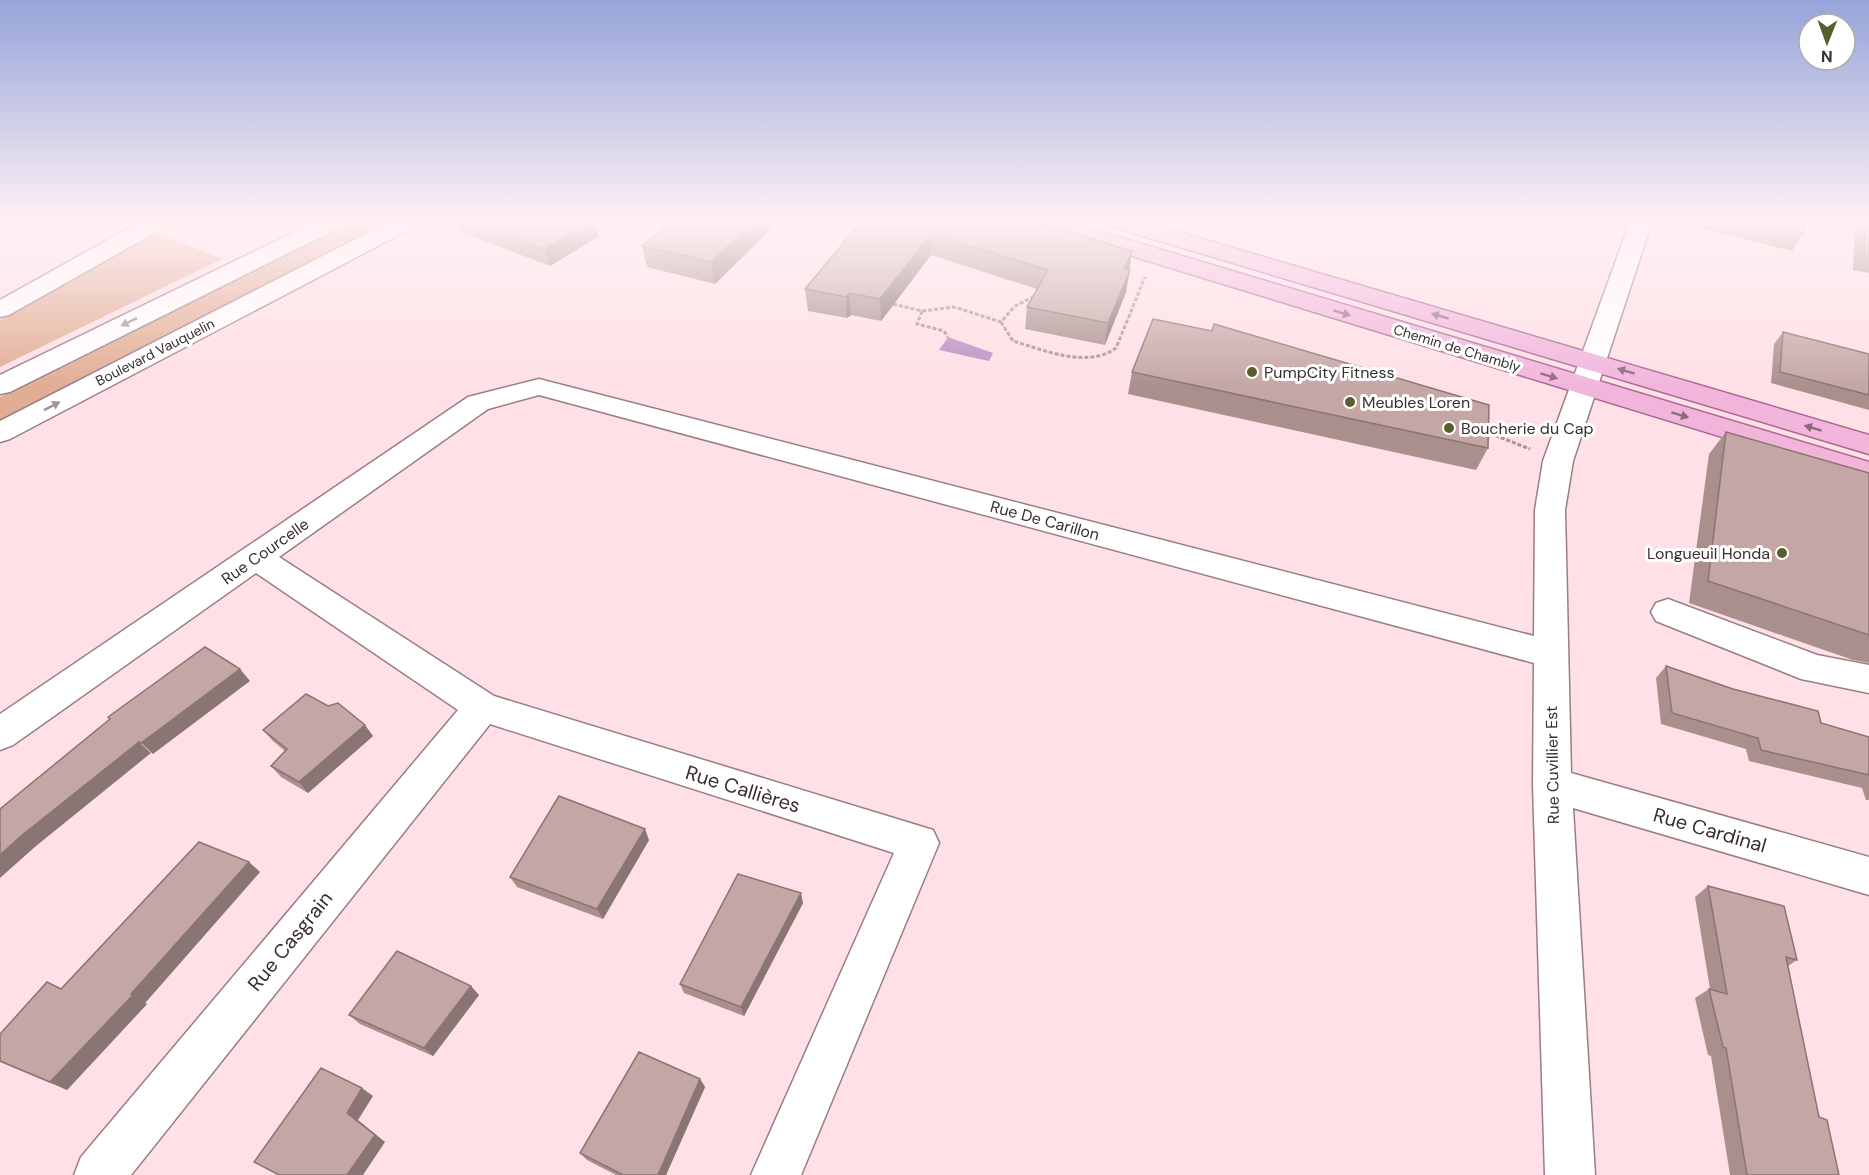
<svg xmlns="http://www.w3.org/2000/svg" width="1869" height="1175" font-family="'DM Sans',sans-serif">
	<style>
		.green { fill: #e1ad94 }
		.water { fill: #b88cc2 }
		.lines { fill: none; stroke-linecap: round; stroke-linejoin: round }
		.minor-casing { stroke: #997e84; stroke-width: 3 }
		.major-casing { stroke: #aa6590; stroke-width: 3 }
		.path { stroke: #a79296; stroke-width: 3; stroke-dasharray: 4 2; stroke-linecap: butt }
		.minor { fill: #fff; fill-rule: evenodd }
		.major { fill: #f1b5dc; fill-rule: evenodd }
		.wall { fill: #a9908d }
		.shaded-wall { fill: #897573 }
		.building { fill: #c4a7a4; stroke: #897573; stroke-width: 1.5 }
		.oneway { fill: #8b6a7d }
		.oneway2 { fill: #9c9697 }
		.poi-dot { fill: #5a5e2c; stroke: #fff; stroke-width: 2 }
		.labels { text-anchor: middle; stroke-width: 6; stroke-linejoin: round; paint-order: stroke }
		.far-street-label { font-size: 14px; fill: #382d2f; stroke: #fff }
		.poi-label { font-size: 16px; fill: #382d2f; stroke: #fff; text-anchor: start }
		.street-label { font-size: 16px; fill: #382d2f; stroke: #fff }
		.near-street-label { font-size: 20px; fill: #382d2f; stroke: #fff }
	</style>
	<rect width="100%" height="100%" fill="#fee0e6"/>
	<!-- green -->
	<path class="green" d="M352 222H377L378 225 370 232 0 422V397Z
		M155 232 222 259 0 367V320Z"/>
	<!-- water -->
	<path class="water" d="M948 337 993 353 989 361 939 350Z"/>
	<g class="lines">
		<!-- minor casing -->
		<g class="minor-casing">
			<path id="minor" d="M140 222H168L165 227 9 315 0 317V300Z
				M315 222H344L341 227 10 392 0 394V375Z
				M389 222H417L414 227 10 439 0 442V421Z
				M1630 222H1652L1573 461 1565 510 1571 773 1869 857V895L1573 808 1595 1175H1545L1533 785 1534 663 539 395 488 409 279 557 494 696 933 830 939 843 801 1175H751L894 853 490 724 131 1175H74L81 1157 458 710 256 573 13 745 0 750V714L468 397 539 379 1534 636 1535 510 1543 461Z
				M1668 599 1817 655 1869 665V693L1801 679 1656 621 1651 612 1656 603Z"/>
		</g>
		<!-- major casing -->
		<g class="major-casing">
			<path id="major" d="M1034 222H1069L1869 462V482L1037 227Z
				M1110 222H1145L1869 435V454L1113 227Z"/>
		</g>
		<!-- path -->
		<path class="path" d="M893 304 922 311 954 307 1001 322 1015 306 1035 296
			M922 311 917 324 944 331 948 337
			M1001 322 1013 341C1044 350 1087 369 1116 348L1145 277
			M1484 431 1530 449"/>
		<!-- minor -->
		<use href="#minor" class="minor"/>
		<!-- major -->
		<use href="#major" class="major"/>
	</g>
	<!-- wall -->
	<path class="wall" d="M455 222H595L599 236 550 266 458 231Z
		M670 222H778L715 284 647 267 642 246Z
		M1036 222 1129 270 1126 292 1105 345 1025 329 1027 307 1037 289 931 255 881 321 851 315 847 318 808 311 805 289 857 228Z
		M1705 222H1805L1803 235 1792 251 1703 229Z
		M1855 222H1869V273L1853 270Z
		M1783 332 1869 354V410L1771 383 1774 344Z
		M1132 372 1488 448 1476 470 1128 394Z
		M1726 432 1869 473V663L1853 660 1689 603 1709 454Z
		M1666 666 1821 723 1869 737V800H1866L1862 788 1749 761 1746 749 1661 724 1656 678Z
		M263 730 373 736 308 793 281 777 271 766 285 751 273 741Z
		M649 840 603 919 517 887 510 877Z
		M260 872 145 1003 147 1004 67 1090 0 1062V1034L61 989Z
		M1708 886 1797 960 1788 966 1819 1117 1839 1175H1730L1711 1056 1708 1055 1695 998 1709 989H1710L1695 897Z
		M803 903 744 1016 684 993 680 984Z
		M479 995 433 1056 360 1024 349 1015Z
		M700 1079 705 1087 666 1175H616L587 1160 580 1153Z"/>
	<!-- shaded-wall -->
	<path class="shaded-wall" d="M590 222H595L599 236 550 266 544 249Z
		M753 222H778L715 284 711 262Z
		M931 234V255L881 321 880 299Z
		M1132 251 1129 272 1124 269Z
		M1130 270 1126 292 1105 345 1108 323Z
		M849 293 851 315 847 318 846 297Z
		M240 669 250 681 153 754 141 743Z
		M365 725 373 736 308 793 299 782Z
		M139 742 151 753 36 846 0 878V855L21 836Z
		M645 829 649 840 603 919 597 909Z
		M249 862 260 872 145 1003 147 1004 67 1090 50 1082 131 994Z
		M801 893 803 903 744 1016 741 1007Z
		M471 986 479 995 433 1056 424 1048Z
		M700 1079 705 1087 666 1175H658Z
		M362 1088 373 1096 358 1120 385 1142 363 1175H347V1113Z"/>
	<!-- building -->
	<path class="building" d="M473 222H590L544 249Z
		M670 222H753L711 262 642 246Z
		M861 222H1036L1132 251 1124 269 1130 270 1108 323 1027 307 1048 270 931 234 880 299 849 293 846 297 805 289Z
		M1751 222H1805L1803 235Z
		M1865 222H1869V256L1864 255Z
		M1153 319 1212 331 1214 324 1489 405 1488 448 1132 372Z
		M1783 332 1869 354V395L1780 372Z
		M1726 432 1869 473V635L1708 581Z
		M205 647 240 669 141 743 139 742 21 836 0 855V809L110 719 108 717Z
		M1666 666 1733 689 1818 711 1821 723 1869 737V775L1761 750 1758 738 1672 713Z
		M306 694 328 706 338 703 365 725 299 782 271 766 287 749 263 730Z
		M559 796 645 829 597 909 510 877Z
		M199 842 249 862 131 994 133 995 50 1082 0 1061V1034L47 982 61 989Z
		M738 874 801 893 741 1007 680 984Z
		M1708 886 1784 906 1797 960 1786 957 1819 1117 1827 1120 1839 1175H1747L1726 1048 1723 1047 1709 989 1727 994Z
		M397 951 471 986 424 1048 349 1015Z
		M639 1052 700 1079 658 1175H623L580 1153Z
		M321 1068 362 1088 347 1113 375 1135 347 1175H279L254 1162Z"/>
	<!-- one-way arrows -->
	<defs><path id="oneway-solid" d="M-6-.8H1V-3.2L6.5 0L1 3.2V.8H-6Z" transform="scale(1.5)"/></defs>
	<g class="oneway">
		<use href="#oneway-solid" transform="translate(1342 313) rotate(17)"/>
		<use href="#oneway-solid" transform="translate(1440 316) rotate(-164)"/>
		<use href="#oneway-solid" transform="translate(1626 371) rotate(-163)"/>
		<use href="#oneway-solid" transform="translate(1549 376) rotate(17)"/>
		<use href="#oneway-solid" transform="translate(1680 415) rotate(17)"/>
		<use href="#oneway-solid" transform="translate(1813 428) rotate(-163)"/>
	</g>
	<g class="oneway2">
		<use href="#oneway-solid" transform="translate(129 322) rotate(154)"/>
		<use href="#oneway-solid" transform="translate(52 406) rotate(-27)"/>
	</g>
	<!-- sky -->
	<linearGradient id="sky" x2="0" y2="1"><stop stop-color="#95a4d9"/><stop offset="0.57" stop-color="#fff1f4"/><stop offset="1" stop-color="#fff1f4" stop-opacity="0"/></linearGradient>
	<rect width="1869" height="387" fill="url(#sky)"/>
	<!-- markers -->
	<g class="poi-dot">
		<circle cx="1252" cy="372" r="6"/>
		<circle cx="1350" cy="402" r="6"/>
		<circle cx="1449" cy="428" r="6"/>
		<circle cx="1782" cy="553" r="6"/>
	</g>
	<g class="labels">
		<!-- far-street labels -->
		<g class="far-street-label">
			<text transform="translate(1457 348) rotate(17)" y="5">Chemin de Chambly</text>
			<text transform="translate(155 352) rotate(-27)" y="5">Boulevard Vauquelin</text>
		</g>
		<!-- poi labels -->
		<g class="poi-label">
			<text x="1264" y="378">PumpCity Fitness</text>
			<text x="1362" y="408">Meubles Loren</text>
			<text x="1461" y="434">Boucherie du Cap</text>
			<text x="1770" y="559" text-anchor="end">Longueuil Honda</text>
		</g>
		<!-- street labels -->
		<g class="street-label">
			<text transform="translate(1045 520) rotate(15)" y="6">Rue De Carillon</text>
			<text transform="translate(265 551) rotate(-35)" y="6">Rue Courcelle</text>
			<text transform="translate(1552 765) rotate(-91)" y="6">Rue Cuvillier Est</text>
		</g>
		<!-- near-street labels -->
		<g class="near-street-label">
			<text transform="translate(743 789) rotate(17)" y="7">Rue Callières</text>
			<text transform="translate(1710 830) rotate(16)" y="7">Rue Cardinal</text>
			<text transform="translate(290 941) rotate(-51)" y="7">Rue Casgrain</text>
		</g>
	</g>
	<!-- north arrow -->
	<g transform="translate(1827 42) rotate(181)"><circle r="28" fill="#ffffff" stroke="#afabac" stroke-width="1.5"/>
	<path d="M0-4.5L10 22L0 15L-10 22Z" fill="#5a5e2c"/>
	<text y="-9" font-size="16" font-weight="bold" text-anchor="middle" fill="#382d2f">N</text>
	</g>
</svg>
